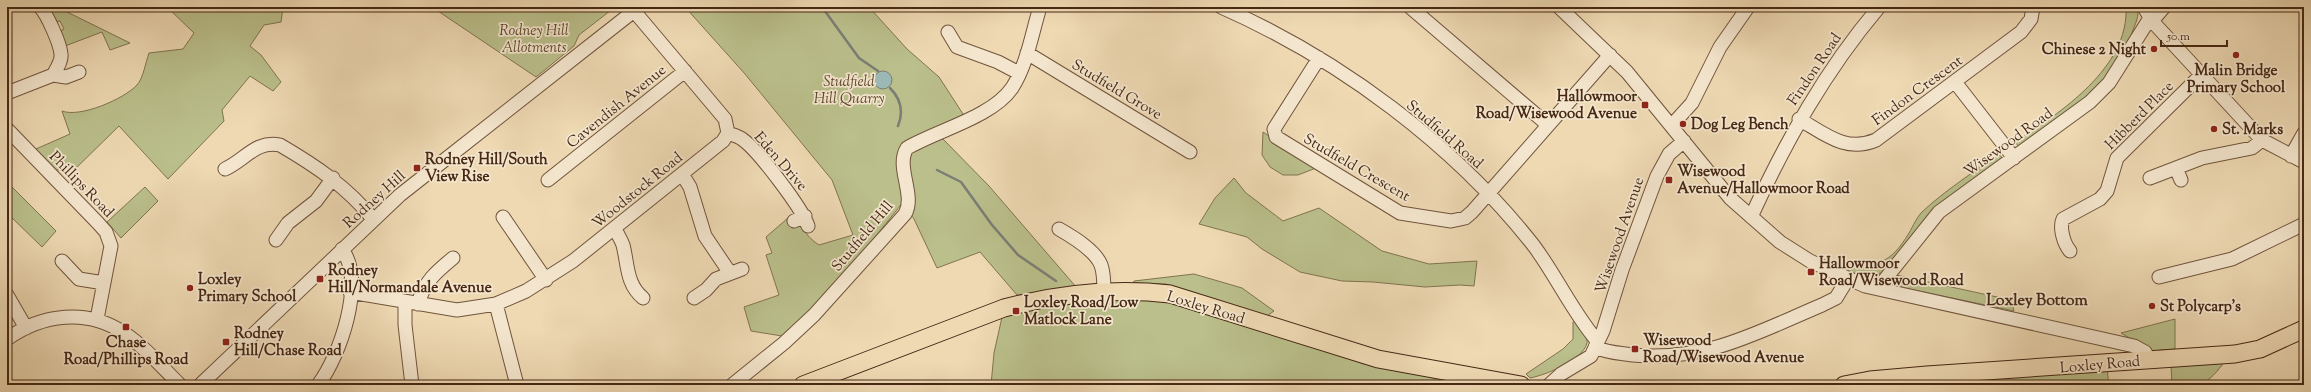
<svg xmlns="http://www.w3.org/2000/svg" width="2311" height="392" font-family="'Sorts Mill Goudy',serif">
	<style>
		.green { fill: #babf8b; stroke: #807450 }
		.water { fill: #9cb8b5; stroke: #7a7e75 }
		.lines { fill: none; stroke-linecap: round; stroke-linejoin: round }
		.stream { stroke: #7a7e75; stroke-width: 2.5 }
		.minor-casing { stroke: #70543c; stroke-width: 15 }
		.major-casing { stroke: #462815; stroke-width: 19 }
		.minor { stroke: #f4e6ce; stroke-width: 13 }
		.major { stroke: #eed9b3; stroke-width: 17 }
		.poi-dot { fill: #8f2418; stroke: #f4e6ce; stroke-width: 1.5 }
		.labels { text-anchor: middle; stroke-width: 3.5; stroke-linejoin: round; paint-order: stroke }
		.park-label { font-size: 15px; font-style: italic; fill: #5d462d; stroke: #f4e6ce }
		.poi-label { font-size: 15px; font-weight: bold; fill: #462815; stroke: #f4e6ce; text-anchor: start }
		.street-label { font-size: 15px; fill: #462815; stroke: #f4e6ce }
		.neighbourhood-label { font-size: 16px; font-weight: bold; fill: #462815; stroke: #f4e6ce }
	</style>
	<rect width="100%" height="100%" fill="#eed9b3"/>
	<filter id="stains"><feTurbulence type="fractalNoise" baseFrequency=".005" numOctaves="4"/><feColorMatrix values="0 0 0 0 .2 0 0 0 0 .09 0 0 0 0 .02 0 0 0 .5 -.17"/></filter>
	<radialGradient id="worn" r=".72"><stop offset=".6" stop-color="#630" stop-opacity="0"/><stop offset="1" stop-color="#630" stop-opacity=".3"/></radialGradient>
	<!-- green -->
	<path class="green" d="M45 7H57L130 43 110 50 102 32 65 46 58 32 64 29 60 21 53 23Z
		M167 7H283L281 22 264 25 250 46 261 55 281 82 273 91 250 76 222 110 224 121 168 179 119 126 71 173 65 167 59 170H55L36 149 70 134 62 111C80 118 124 99 137 85 143 79 146 61 149 53L183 49 194 33Z
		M432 7H615L579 35 574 46 536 77Z
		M685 7H869L907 49 939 77 963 114 956 120 907 144 904 201 835 287 782 336 751 331 744 307 779 295 766 255 772 253 766 237 788 218 793 227 801 225C806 234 810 239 819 245L853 235 832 180 745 74Z
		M2126 7H2137C2140 16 2135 24 2132 33 2111 91 2067 114 2020 148L2015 142C2060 113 2129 68 2126 7Z
		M1263 132 1316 168 1298 175H1283L1270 167 1262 155Z
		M941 137 989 186 1077 288 1017 295 980 252 937 268 914 219C904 207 906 168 910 153Z
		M1998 154 2003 158 1885 271C1868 281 1855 273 1838 267L1841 261C1876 270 1891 263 1909 233 1913 226 1917 217 1922 212 1943 192 1974 172 1998 154Z
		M1234 178 1246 193 1283 221 1319 208 1382 251 1429 264 1477 261 1474 286 1460 285 1425 287 1373 282 1342 281 1300 272 1262 249 1247 237 1199 224 1215 198Z
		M12 187 56 231 42 247 7 213V192Z
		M145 187 158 201 121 238 107 222Z
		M1194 274 1242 288 1274 311 1267 316 1166 284 1133 283 1134 281Z
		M1896 275 2011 300 2014 311 1900 287 1893 279Z
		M1127 297 1168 299 1259 327 1364 364 1457 380V385H991L994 353 1002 317C1043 305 1085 301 1127 297Z
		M2175 319V349L2151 351 2121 333Z
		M1577 321C1581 327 1588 336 1587 343 1583 360 1546 375 1530 378L1526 374 1563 349 1573 339V322Z
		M2226 360C2206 386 2204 385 2172 385L2171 364Z
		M2107 368 2109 385H1906Z"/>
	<!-- water -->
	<path class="water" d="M874 80a9 9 0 1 1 18 0a9 9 0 1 1-18 0Z"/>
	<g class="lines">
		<!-- stream -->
		<path class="stream" d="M822 7 859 58 878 71
			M890 88C901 99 904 111 898 126
			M937 170 961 182 992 225 1018 255 1056 281"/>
		<!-- minor casing -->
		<g class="minor-casing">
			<path id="minor" d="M1221 7C1339 59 1454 144 1534 246 1557 277 1573 313 1598 342
				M1410 7 1548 125
				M1559 7 1627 72 1730 198 1780 242 1810 261 1865 286 2134 346 2145 352 2149 359
				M2144 7 2152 21 2262 140 2304 162
				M2152 21 2164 7
				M948 32 957 47 998 62 1019 73
				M1027 53 1190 152
				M1319 58 1274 129 1276 137 1400 213 1451 221 1465 218 1472 212 1610 55
				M53 75 66 77 79 72
				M1955 82 2014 158
				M7 93 53 75C57 68 62 61 61 54 60 43 47 14 40 7
				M1799 119C1825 134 1846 153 1876 140L2021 32 2031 19 2033 7
				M1672 125 1692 103 1720 47 1748 7
				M7 129 98 223 106 232 111 246 97 319
				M728 133C733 135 738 136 742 139 758 150 802 208 808 226
				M2291 156 2304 133
				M2176 168 2181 180
				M225 169C245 160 256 140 280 145 316 166 347 187 373 219
				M682 174 690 187 705 236 730 273
				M2150 178 2202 158 2252 148 2262 140
				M548 180 685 71
				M503 217 546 280
				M1751 217C1786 141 1825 71 1879 7
				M794 221 805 216
				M615 228C617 234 621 239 623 245 628 264 626 284 643 298
				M1059 229C1073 237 1095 250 1101 265 1104 273 1104 284 1104 293
				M276 240 288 223 316 201 333 178
				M2070 251C2064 244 2059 228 2063 219L2100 199 2107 191 2117 158 2201 75
				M62 261 79 279 104 283
				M2159 277 2232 259 2304 224
				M1878 288 1939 212 2090 102 2109 83 2150 18
				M350 292 457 310 496 304 526 291 573 261 723 141 728 133 725 119 634 11
				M7 295 26 328
				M694 298 706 290 716 279 742 269
				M405 302V325L412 385
				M418 304C424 282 436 272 453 258
				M496 304 517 385
				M7 339C42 314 87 308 124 333 145 347 162 367 180 385
				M1595 347C1607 353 1620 353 1633 355 1706 362 1758 332 1822 305L1836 298 1847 280
				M200 385 400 195 639 7
				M318 385C340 356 366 282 342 249
				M732 385 784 343 814 315 905 214C916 195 895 167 907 148 938 130 992 117 1012 88 1027 65 1032 33 1040 7
				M1549 385 1561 374 1591 356 1603 331 1622 270 1657 176 1669 154 1684 141"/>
		</g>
		<!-- major casing -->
		<g class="major-casing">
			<path id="major" d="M803 385 1004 308C1057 294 1115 288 1170 294L1378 359 1521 385
				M1844 385 1870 380 1927 375 2235 354 2260 349 2304 329"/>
		</g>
		<!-- minor -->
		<use href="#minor" class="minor"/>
		<!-- major -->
		<use href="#major" class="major"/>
	</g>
	<!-- markers -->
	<g class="poi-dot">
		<circle cx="2154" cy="49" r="4"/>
		<circle cx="2236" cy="55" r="4"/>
		<rect x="1641" y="101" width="8" height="8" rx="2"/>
		<circle cx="1683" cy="124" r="4"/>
		<circle cx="2214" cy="129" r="4"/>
		<rect x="413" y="164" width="8" height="8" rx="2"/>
		<rect x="1665" y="176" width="8" height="8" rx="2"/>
		<rect x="1807" y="268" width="8" height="8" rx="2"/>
		<rect x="316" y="275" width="8" height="8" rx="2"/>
		<circle cx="190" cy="288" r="4"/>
		<circle cx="2152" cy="306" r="4"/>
		<rect x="1012" y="307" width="8" height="8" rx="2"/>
		<rect x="122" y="323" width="8" height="8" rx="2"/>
		<rect x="222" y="338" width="8" height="8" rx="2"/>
		<rect x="1631" y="345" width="8" height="8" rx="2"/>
	</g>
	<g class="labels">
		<!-- park labels -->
		<g class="park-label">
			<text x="534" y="35">Rodney Hill<tspan x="534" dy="17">Allotments</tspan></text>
			<text x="849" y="86">Studfield<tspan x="849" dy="17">Hill Quarry</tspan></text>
		</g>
		<!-- poi labels -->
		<g class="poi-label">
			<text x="2146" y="54" text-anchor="end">Chinese 2 Night</text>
			<text x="2236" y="75" text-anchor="middle">Malin Bridge<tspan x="2236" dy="17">Primary School</tspan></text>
			<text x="1637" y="101" text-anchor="end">Hallowmoor<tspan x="1637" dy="17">Road/Wisewood Avenue</tspan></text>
			<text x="1691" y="129">Dog Leg Bench</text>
			<text x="2222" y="134">St. Marks</text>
			<text x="425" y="164">Rodney Hill/South<tspan x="425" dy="17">View Rise</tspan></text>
			<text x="1677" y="176">Wisewood<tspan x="1677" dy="17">Avenue/Hallowmoor Road</tspan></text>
			<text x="1819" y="268">Hallowmoor<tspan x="1819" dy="17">Road/Wisewood Road</tspan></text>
			<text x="328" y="275">Rodney<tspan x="328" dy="17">Hill/Normandale Avenue</tspan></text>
			<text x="198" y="284">Loxley<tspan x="198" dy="17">Primary School</tspan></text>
			<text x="1024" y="307">Loxley Road/Low<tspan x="1024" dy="17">Matlock Lane</tspan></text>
			<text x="2160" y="311">St Polycarp's</text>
			<text x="234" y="338">Rodney<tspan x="234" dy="17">Hill/Chase Road</tspan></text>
			<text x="1643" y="345">Wisewood<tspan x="1643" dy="17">Road/Wisewood Avenue</tspan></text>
			<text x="126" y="347" text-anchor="middle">Chase<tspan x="126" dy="17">Road/Phillips Road</tspan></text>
		</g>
		<!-- street labels -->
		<g class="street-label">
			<text transform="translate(1814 69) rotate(-56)" y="5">Findon Road</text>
			<text transform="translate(1117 89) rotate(31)" y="5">Studfield Grove</text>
			<text transform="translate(1917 90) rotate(-36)" y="5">Findon Crescent</text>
			<text transform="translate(616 106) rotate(-39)" y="5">Cavendish Avenue</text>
			<text transform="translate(2139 115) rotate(-45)" y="5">Hibberd Place</text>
			<text transform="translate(1445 134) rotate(41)" y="5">Studfield Road</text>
			<text transform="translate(2008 142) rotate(-36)" y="5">Wisewood Road</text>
			<text transform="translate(781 161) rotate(49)" y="5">Eden Drive</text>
			<text transform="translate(1357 167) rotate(30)" y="5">Studfield Crescent</text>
			<text transform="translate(82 184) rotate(46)" y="5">Phillips Road</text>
			<text transform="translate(637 190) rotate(-39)" y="5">Woodstock Road</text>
			<text transform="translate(374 199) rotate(-42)" y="5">Rodney Hill</text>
			<text transform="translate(1619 235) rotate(-71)" y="5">Wisewood Avenue</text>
			<text transform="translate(862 236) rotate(-50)" y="5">Studfield Hill</text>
			<text transform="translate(1206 307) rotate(17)" y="5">Loxley Road</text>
			<text transform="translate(2100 364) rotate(-5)" y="5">Loxley Road</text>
		</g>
		<!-- neighbourhood labels -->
		<g class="neighbourhood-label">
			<text x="2037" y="305">Loxley Bottom</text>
		</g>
	</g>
	<!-- margin -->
	<rect width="2311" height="392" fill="none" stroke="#eed9b3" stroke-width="24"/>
	<rect x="8" y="8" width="2295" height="376" fill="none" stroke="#462815" stroke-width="2"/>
	<rect x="12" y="12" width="2287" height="368" fill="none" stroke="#462815"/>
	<!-- scale -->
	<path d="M2161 40v6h66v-6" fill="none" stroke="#462815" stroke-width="2"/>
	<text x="2167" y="40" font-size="12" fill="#462815" stroke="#f4e6ce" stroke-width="3" paint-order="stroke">50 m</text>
	<rect width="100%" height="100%" filter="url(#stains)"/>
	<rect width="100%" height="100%" fill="url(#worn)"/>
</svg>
